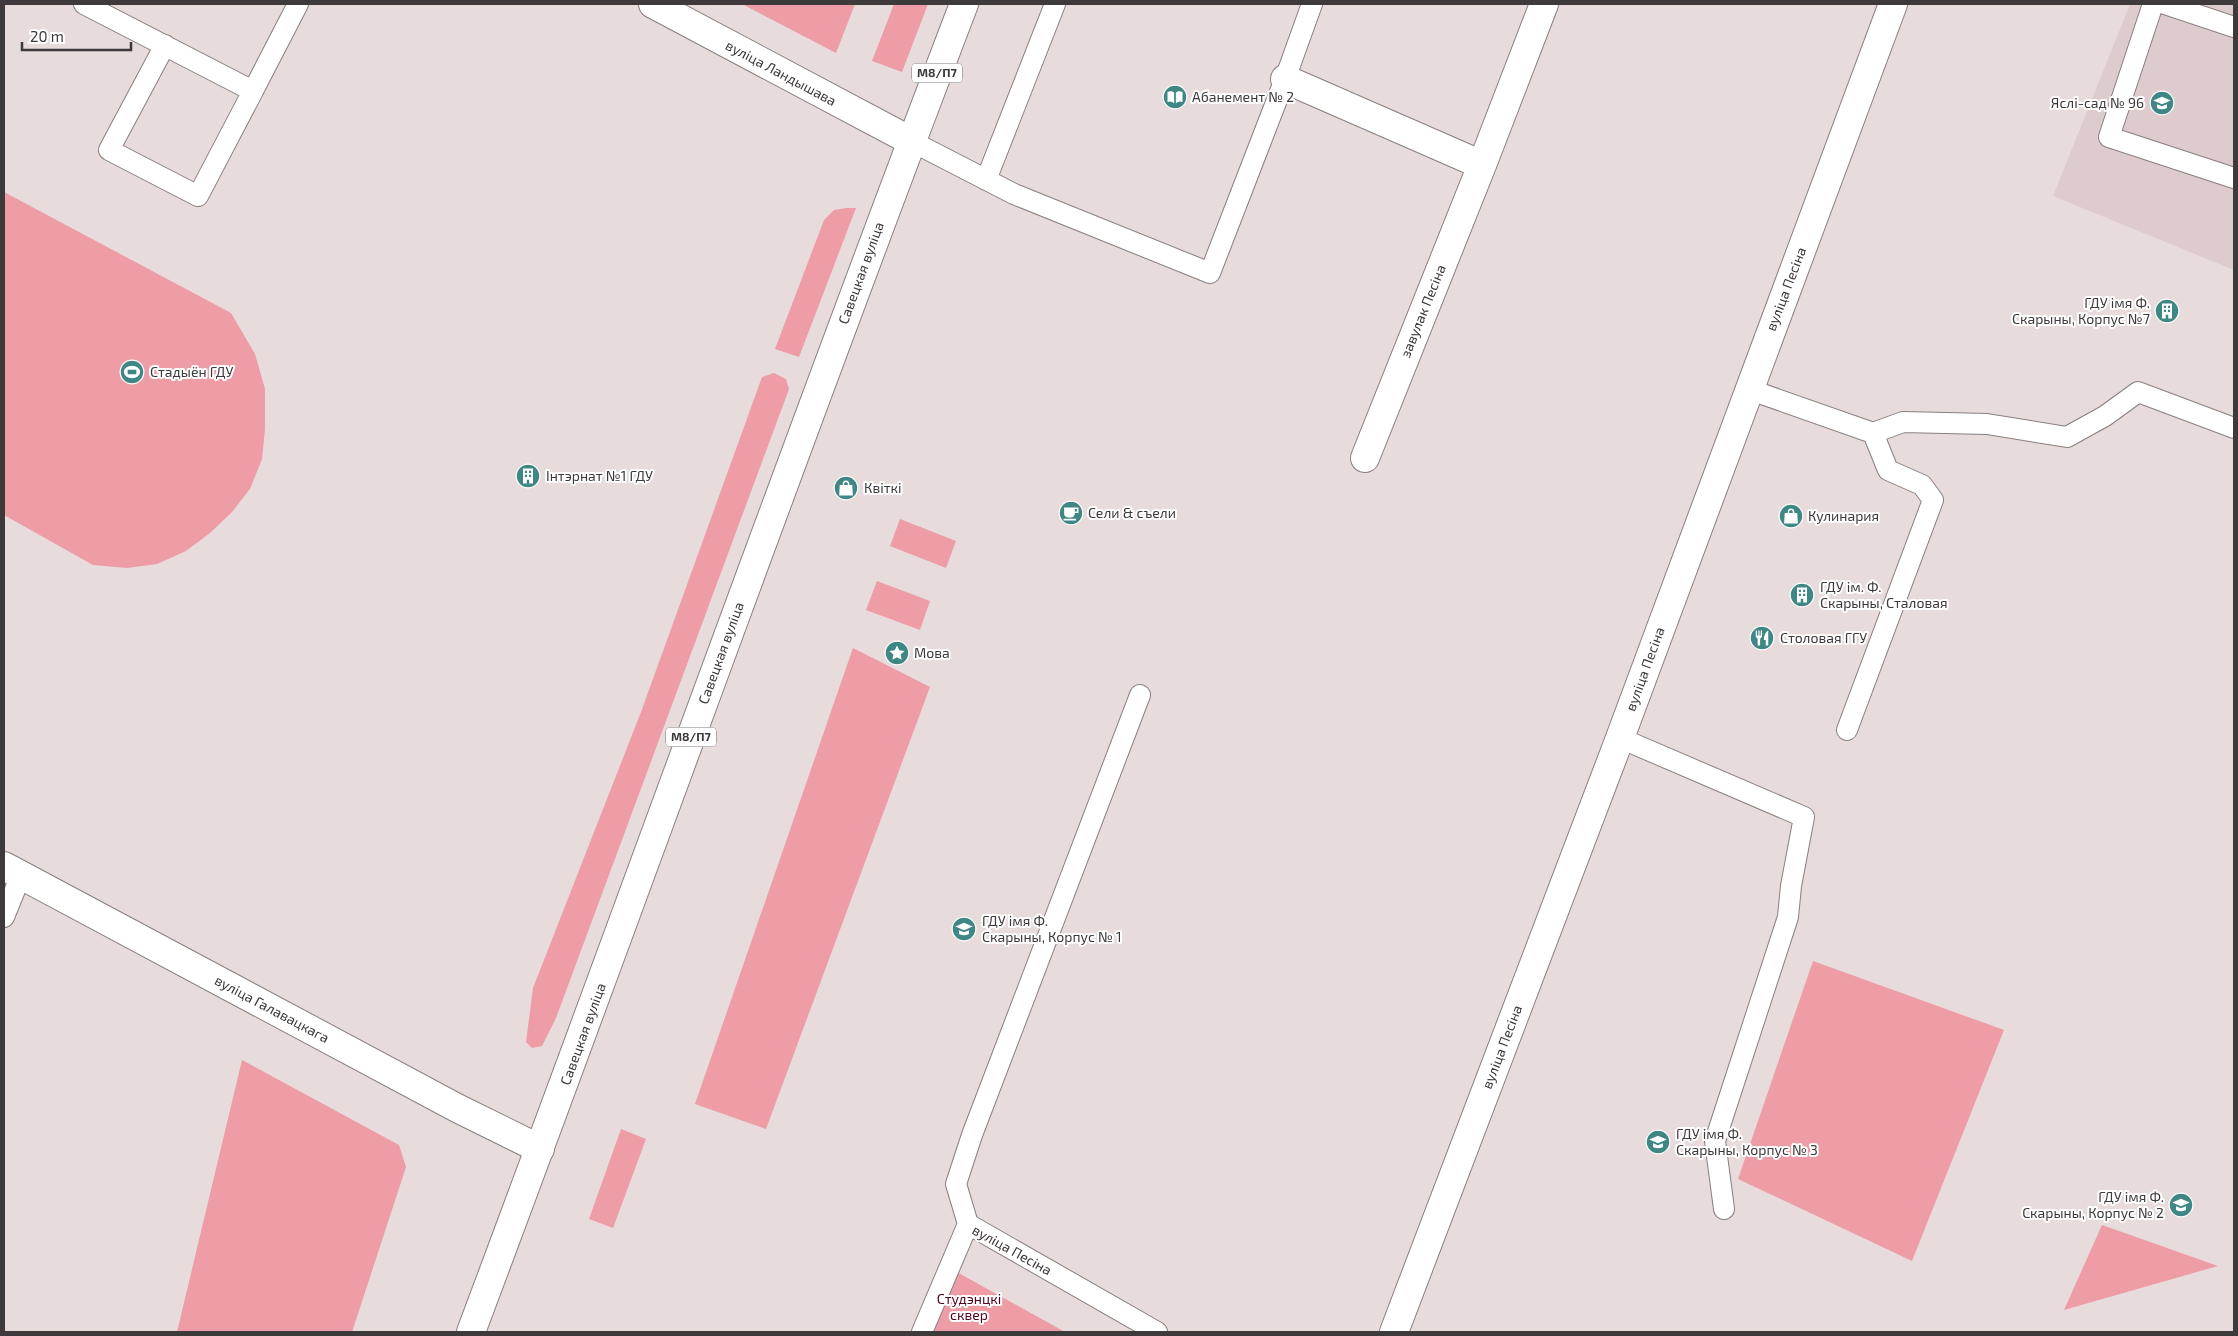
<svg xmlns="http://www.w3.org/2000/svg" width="2238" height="1336" font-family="'Exo 2',sans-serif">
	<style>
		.built { fill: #decbcd }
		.green { fill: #ee9ca6 }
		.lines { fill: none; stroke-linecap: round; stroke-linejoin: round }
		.service-casing { stroke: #897f7f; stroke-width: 22 }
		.minor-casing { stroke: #897f7f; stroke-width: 30 }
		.primary-casing { stroke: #897f7f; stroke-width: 30 }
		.service { stroke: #fff; stroke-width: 20 }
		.minor { stroke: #fff; stroke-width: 28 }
		.primary { stroke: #fff; stroke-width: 28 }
		.labels { text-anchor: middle; stroke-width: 4; stroke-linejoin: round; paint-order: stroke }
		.shield { fill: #fff; stroke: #787475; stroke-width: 1 }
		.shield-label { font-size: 12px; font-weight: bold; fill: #3e393a }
		.street-label { font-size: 14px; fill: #3e393a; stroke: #fff }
		.poi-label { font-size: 14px; fill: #3e393a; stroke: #fff; text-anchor: start }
		.park-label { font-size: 14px; fill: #52031b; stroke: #fff }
	</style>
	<rect width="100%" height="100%" fill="#e7dbdc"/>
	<!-- built -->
	<path class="built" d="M2130 4H2234V270L2053 196Z"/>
	<!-- green -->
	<path class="green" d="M742 4H855L836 53Z
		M894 4H928L902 72 872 61Z
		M4 192 231 313 255 354 265 389V429L262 459 250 489 232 512 210 533 186 551 157 564 127 568 93 565 4 515Z
		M846 208H856L799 357 775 349 824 220 834 210Z
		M774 373 786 379 789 389 556 1018 542 1046 532 1048 526 1042 533 988 641 712 762 377Z
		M900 519 956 541 946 568 890 546Z
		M877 581 930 601 920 630 866 610Z
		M853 648 930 687 766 1129 695 1104Z
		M1813 961 2004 1030 1912 1261 1738 1179Z
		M242 1060 399 1145 406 1167 352 1332H177Z
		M621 1129 646 1139 613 1228 589 1219Z
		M2102 1225 2218 1266 2064 1310Z
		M955 1271 1065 1332H930Z"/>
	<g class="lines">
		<!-- service casing -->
		<g class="service-casing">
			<path id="service" d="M84 4 253 91 298 4
				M2153 4 2109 137 2234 178
				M2165 4 2234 27
				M165 45 109 150 198 196 253 91
				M911 141 1014 194 1210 273 1285 79 1312 4
				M986 180 1055 4
				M1748 389 1873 433 1903 422 1987 424 2067 437 2105 416 2138 392 2234 428
				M1847 730 1933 500 1922 485 1888 470 1873 433
				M1620 738 1804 817 1791 886 1788 917 1715 1141 1724 1209
				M4 917 21 875
				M968 1224 956 1184 972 1135 1140 695
				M922 1332 968 1224 1157 1332"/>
		</g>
		<!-- minor casing -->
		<g class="minor-casing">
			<path id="minor" d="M653 4 911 141
				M1285 79 1482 165
				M1365 458 1482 165 1544 4
				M4 866 457 1108 540 1149
				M1394 1332 1620 738 1893 4"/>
		</g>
		<!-- primary casing -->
		<g class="primary-casing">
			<path id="primary" d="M471 1332C637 890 795 445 964 4"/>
		</g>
		<!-- service -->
		<use href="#service" class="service"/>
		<!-- minor -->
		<use href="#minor" class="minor"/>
		<!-- primary -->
		<use href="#primary" class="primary"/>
	</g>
	<!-- icons -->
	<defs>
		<g id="library-disc" transform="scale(1.25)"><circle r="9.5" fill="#3f8784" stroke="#fff"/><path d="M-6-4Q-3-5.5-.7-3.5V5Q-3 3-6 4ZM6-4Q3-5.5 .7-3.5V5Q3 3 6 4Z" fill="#fff"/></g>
		<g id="school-disc" transform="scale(1.25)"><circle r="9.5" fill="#3f8784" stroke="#fff"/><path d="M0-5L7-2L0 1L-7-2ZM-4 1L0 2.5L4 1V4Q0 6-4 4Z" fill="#fff"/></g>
		<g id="building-disc" transform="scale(1.25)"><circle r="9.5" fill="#3f8784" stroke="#fff"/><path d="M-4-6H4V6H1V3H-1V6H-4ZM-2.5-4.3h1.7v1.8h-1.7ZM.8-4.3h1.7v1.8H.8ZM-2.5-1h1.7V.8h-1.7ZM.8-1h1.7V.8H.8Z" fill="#fff"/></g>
		<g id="stadium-disc" transform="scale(1.25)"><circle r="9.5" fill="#3f8784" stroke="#fff"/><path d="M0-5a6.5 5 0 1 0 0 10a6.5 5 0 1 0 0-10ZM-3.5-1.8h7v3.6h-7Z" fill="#fff"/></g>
		<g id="shop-disc" transform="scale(1.25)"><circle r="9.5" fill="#3f8784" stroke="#fff"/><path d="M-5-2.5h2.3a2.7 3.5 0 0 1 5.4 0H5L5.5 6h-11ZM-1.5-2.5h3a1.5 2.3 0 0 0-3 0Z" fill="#fff"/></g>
		<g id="cafe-disc" transform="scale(1.25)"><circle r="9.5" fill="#3f8784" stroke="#fff"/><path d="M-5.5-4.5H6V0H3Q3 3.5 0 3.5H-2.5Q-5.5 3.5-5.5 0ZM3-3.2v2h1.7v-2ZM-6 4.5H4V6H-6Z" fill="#fff"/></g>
		<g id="restaurant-disc" transform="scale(1.25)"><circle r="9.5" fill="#3f8784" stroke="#fff"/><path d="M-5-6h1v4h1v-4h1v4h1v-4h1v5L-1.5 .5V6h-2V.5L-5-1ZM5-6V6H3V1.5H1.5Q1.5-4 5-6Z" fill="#fff"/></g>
		<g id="sight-disc" transform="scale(1.25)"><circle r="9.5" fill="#3f8784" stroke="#fff"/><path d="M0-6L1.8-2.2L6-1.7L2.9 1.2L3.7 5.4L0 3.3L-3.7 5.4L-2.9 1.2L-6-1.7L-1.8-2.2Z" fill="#fff"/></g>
		<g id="university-disc" transform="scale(1.25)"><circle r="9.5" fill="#3f8784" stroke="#fff"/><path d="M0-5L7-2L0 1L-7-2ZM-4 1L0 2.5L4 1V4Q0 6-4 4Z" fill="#fff"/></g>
	</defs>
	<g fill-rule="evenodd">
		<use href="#library-disc" x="1175" y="97"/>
		<use href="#school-disc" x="2162" y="103"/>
		<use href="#building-disc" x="2167" y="311"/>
		<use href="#stadium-disc" x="132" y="372"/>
		<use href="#building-disc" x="528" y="476"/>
		<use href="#shop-disc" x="846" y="488"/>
		<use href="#cafe-disc" x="1071" y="513"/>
		<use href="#shop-disc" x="1791" y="516"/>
		<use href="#building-disc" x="1802" y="595"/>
		<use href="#restaurant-disc" x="1762" y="638"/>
		<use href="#sight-disc" x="897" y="653"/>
		<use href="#university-disc" x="964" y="929"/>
		<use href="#university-disc" x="1658" y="1142"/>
		<use href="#university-disc" x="2181" y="1205"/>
	</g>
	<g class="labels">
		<!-- shield labels -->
		<g class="shield">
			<rect x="912" y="63.5" width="50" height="19" rx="4"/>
			<rect x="666" y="727.5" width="50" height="19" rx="4"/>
		</g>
		<g class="shield-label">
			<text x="937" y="77">М8/П7</text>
			<text x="691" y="741">М8/П7</text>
		</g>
		<!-- street labels -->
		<g class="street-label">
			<text transform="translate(781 73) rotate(28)" y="5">вуліца Ландышава</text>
			<text transform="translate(861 273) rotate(-70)" y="5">Савецкая вуліца</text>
			<text transform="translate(1786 289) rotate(-69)" y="5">вуліца Песіна</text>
			<text transform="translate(1423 311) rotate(-68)" y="5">завулак Песіна</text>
			<text transform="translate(721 653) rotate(-70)" y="5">Савецкая вуліца</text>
			<text transform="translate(1645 669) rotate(-70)" y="5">вуліца Песіна</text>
			<text transform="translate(272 1009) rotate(28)" y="5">вуліца Галавацкага</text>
			<text transform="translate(583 1034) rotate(-70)" y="5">Савецкая вуліца</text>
			<text transform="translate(1502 1047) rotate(-69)" y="5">вуліца Песіна</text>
			<text transform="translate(1012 1250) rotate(29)" y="5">вуліца Песіна</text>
		</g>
		<!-- poi labels -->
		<g class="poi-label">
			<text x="1192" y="102">Абанемент № 2</text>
			<text x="2144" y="108" text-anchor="end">Яслі-сад № 96</text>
			<text x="2150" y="308" text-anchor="end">ГДУ імя Ф.<tspan x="2150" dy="16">Скарыны, Корпус №7</tspan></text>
			<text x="150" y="377">Стадыён ГДУ</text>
			<text x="546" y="481">Інтэрнат №1 ГДУ</text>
			<text x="864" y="493">Квіткі</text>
			<text x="1088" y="518">Сели &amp; съели</text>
			<text x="1808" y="521">Кулинария</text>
			<text x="1820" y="592">ГДУ ім. Ф.<tspan x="1820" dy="16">Скарыны, Сталовая</tspan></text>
			<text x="1780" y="643">Столовая ГГУ</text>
			<text x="914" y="658">Мова</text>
			<text x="982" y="926">ГДУ імя Ф.<tspan x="982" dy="16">Скарыны, Корпус № 1</tspan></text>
			<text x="1676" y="1139">ГДУ імя Ф.<tspan x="1676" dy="16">Скарыны, Корпус № 3</tspan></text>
			<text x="2164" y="1202" text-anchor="end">ГДУ імя Ф.<tspan x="2164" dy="16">Скарыны, Корпус № 2</tspan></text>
		</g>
		<!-- park labels -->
		<g class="park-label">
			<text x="969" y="1304">Студэнцкі<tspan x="969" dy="16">сквер</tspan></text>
		</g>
	</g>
	<!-- border -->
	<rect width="2238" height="1336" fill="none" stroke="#3e393a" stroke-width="10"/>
	<!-- scale -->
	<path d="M22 42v8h109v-8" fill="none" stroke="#3e393a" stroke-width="2.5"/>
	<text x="30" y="42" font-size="15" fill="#3e393a" stroke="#ffffff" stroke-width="4" paint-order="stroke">20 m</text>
</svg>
